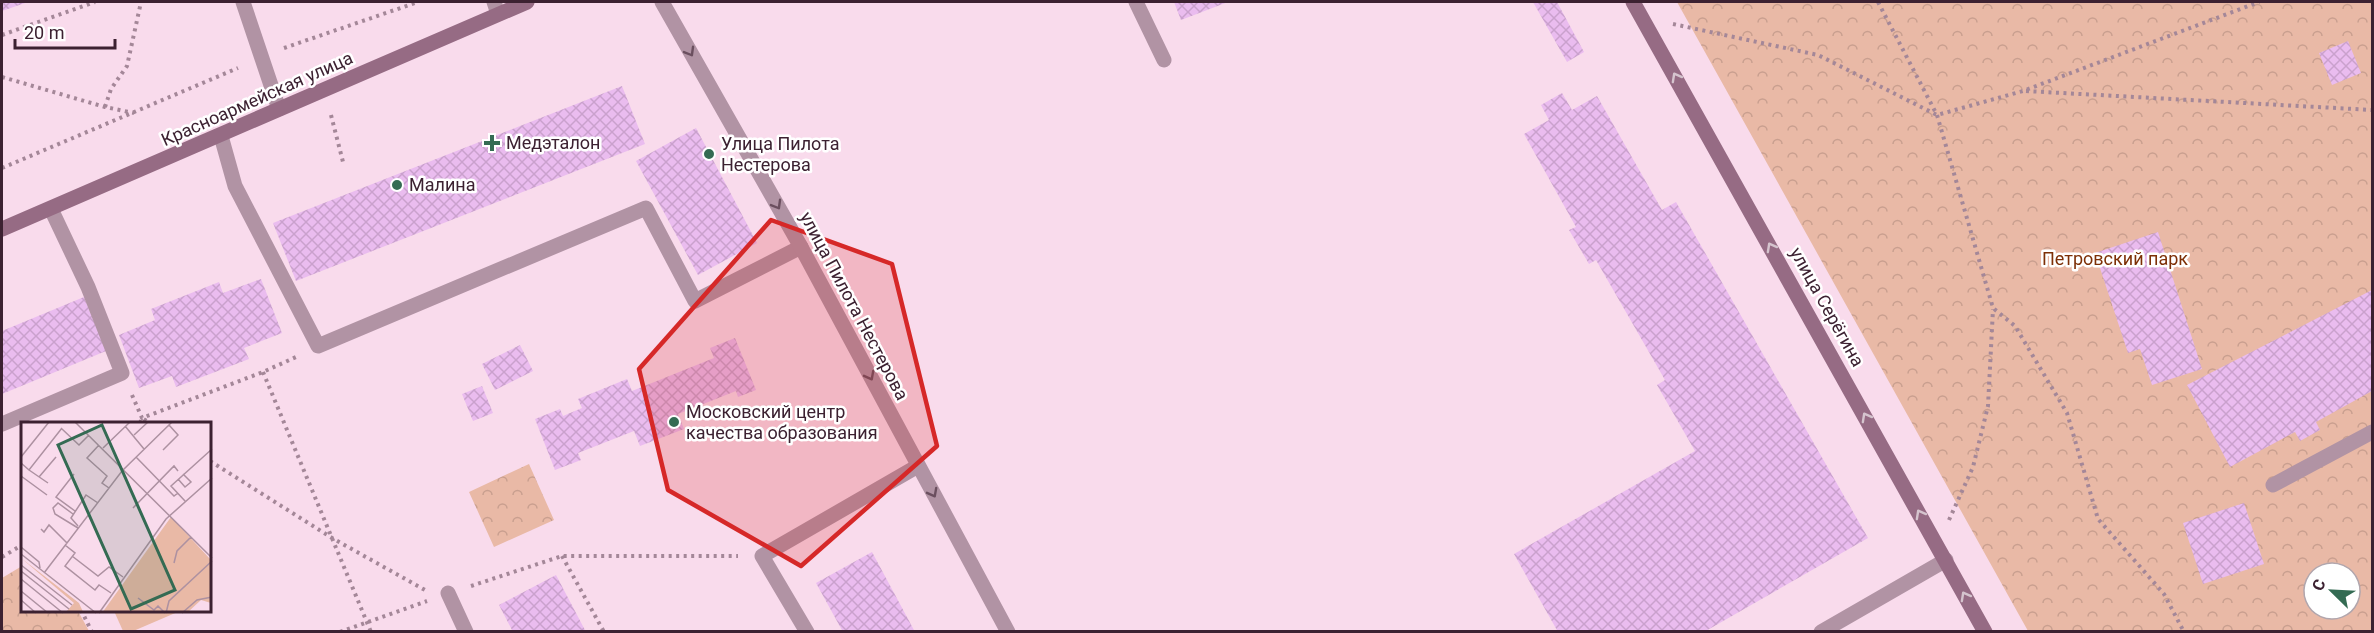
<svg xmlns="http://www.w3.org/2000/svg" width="2374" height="633" font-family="Roboto,sans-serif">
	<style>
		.park { fill: url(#park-crowns); fill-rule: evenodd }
		.garden { fill: #e9b9a6 }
		.building { fill: url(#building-cross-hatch) }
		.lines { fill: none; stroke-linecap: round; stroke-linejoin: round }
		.path { stroke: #a48798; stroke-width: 4; stroke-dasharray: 3 4.5; stroke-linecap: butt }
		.lane { stroke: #b193a4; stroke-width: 15 }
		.street { stroke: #b193a4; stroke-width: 15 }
		.secondary { stroke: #966b84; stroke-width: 15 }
		.oneway { stroke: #6b4f5f }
		.oneway2 { stroke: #d5c4ce }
		.marked { fill: #d62828; fill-opacity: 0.2; stroke: #d62828; stroke-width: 4.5; stroke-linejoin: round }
		.poi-dot { fill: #346b53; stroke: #fff; stroke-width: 2 }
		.labels { text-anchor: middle; stroke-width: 5; stroke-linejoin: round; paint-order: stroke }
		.street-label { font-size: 18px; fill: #3c2131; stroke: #fff }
		.poi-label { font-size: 18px; fill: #3c2131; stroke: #fff; text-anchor: start }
		.park-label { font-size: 18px; fill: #7d3007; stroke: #fff }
		.inset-road { fill: none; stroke: #ad91a1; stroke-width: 1.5 }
		.view { fill: #346b53; fill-opacity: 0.15; stroke: #346b53; stroke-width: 3 }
		.inset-edge { fill: none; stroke: #3c2131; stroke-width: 3 }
	</style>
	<defs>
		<pattern id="park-crowns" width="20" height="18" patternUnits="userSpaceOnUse" patternTransform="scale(1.5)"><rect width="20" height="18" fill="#e9b9a6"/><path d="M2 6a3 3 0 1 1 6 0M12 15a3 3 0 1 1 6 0" fill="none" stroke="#c99f8f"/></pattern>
		<pattern id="building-cross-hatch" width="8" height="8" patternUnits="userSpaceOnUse" patternTransform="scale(1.5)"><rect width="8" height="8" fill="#eabcef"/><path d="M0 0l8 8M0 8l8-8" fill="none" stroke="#caa1cd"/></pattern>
	</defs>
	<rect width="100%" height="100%" fill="#f9dbec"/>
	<!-- park -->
	<path class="park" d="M1677 2H2372V631H2028ZM2314 573H2350V609H2314Z
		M529 464 554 520 494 547 469 492Z
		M22 566V610L78 611 89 631H2V578Z"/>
	<!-- garden -->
	<path class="garden" d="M114 611H180L131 632 123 631Z"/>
	<!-- building -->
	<path class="building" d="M2 2H28L2 11Z
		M1174 2H1228L1181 20Z
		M1533 2H1557L1584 52 1567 62Z
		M2348 41 2361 73 2332 85 2319 53Z
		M622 86 645 144 296 281 273 223Z
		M1562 93 1572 110 1597 96 1662 210 1676 202 1868 538 1704 632H1558L1514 554 1695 451 1657 385 1665 380 1596 260 1589 264 1569 230 1576 227 1524 134 1549 120 1541 105Z
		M696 128 757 243 698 275 636 161Z
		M2158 232 2202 369 2152 385 2140 349 2128 353 2095 253Z
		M261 279 282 333 244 348 249 359 176 387 172 376 139 388 119 335 155 320 151 309 219 282 223 293Z
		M2372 290V391L2316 422 2320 430 2300 441 2295 432 2230 467 2187 385Z
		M84 297 106 351 2 394V331Z
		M735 338 756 390 738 397 736 391 678 414 684 429 640 446 634 431 578 453 581 460 555 470 535 419 560 409 563 416 582 408 578 399 627 379 632 391 714 358 710 348Z
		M520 345 533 371 495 390 482 364Z
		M482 386 493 413 473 421 462 394Z
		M2244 503 2264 564 2203 584 2183 523Z
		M872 552 915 632H843L816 583Z
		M556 575 586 632H513L499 605Z"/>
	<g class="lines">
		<!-- path -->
		<path class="path" d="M1878 2 1937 115 1993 308 2015 326 2067 413 2098 519 2164 594 2184 632
			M1673 24 1818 55 1937 115 2023 91 2259 2
			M2 35 95 2
			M284 48 418 2
			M2 77 105 107 134 113
			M2026 91 2372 110
			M105 107 111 89 127 66 141 2
			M331 115 343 162
			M2 168 238 68
			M263 372 371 632
			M132 395 142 418 263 372 296 357
			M140 423 142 418 150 423
			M210 461 332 538 425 590
			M1949 520 1973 467 1988 406 1993 309
			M562 556 604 632
			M2 557 22 545
			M471 586 562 556H738
			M81 610 92 632
			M340 632 427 601"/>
		<!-- lane -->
		<path class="lane" d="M243 2 279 109
			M494 2 498 14
			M1136 2 1164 60
			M221 136 235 186 318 346 646 208 695 301 801 247
			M2 424 122 373 88 287 51 209
			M2273 485 2372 432
			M448 593 466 632
			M807 632 762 556 918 466
			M1821 632 1946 560"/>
		<!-- street -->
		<path class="street" d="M662 2 801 247 1008 632"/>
		<!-- secondary -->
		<path class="secondary" d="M1633 2 1985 632
			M2 229 527 2"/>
	</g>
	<!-- one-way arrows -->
	<defs><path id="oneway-chevron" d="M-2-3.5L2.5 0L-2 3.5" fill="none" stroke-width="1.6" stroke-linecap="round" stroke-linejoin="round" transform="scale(1.5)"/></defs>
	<g class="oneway">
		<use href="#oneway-chevron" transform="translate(690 52) rotate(60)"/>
		<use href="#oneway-chevron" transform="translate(777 205) rotate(60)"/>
		<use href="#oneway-chevron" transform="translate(870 376) rotate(62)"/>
		<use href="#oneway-chevron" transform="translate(933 493) rotate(62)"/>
	</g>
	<g class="oneway2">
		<use href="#oneway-chevron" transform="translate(1676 77) rotate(-119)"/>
		<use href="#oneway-chevron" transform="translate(1771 247) rotate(-119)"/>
		<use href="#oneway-chevron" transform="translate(1866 417) rotate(-119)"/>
		<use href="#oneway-chevron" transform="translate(1920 514) rotate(-119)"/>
		<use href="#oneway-chevron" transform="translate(1965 596) rotate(-119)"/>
	</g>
	<!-- marked area -->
	<path class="marked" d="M771 220 892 264 937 446 801 566 668 490 639 369Z"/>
	<!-- markers -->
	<g class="poi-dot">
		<path d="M489 134h6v6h6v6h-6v6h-6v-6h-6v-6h6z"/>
		<circle cx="709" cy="154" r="6"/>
		<circle cx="397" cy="185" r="6"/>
		<circle cx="674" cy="422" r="6"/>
	</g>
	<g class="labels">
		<!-- street labels -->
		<g class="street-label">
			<text transform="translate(257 99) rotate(-24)" y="6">Красноармейская улица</text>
			<text transform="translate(854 306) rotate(62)" y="6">улица Пилота Нестерова</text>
			<text transform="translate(1827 307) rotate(61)" y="6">улица Серёгина</text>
		</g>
		<!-- poi labels -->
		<g class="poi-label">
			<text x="506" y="149">Медэталон</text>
			<text x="721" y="150">Улица Пилота<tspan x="721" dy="21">Нестерова</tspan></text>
			<text x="409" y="191">Малина</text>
			<text x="686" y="418">Московский центр<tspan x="686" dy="21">качества образования</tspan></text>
		</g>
		<!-- park labels -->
		<g class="park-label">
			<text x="2115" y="265">Петровский парк</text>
		</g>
	</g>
	<!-- overview -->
	<g transform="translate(21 422)">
		<rect width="190" height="190" fill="#f9dbec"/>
		<path d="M0 136 58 181 62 190H45L53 181Z" fill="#e9b9a6"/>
		<path d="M150 95 190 138V181L180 178 167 190 81 191Z" fill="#e9b9a6"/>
		<path class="inset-road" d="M54 0 191 136M104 4 123 27M41 7 58 23 68 13M113 13 127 0M78 23 66 36 86 54 81 61 88 66M82 26 109 0M142 28 157 13 148 3M0 35 28 0M115 35 153 74 157 71M0 41 8 48 41 6M8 48 27 61M53 52 35 75 54 89M0 54 26 73M18 55 35 35M157 57 164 65 170 60 162 52M164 79 150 64 191 27M112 86 153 44 157 49M52 92 37 81 32 86 34 92 57 106M57 104 50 96 65 73 77 81M20 107 23 110 28 103 46 121M44 123 54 131 44 144 74 168 78 163 90 171M0 125 18 140 19 146M0 132 75 191M51 134 77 154 88 145 102 155M153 141 156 129 170 115M0 143 51 183M0 149 48 187M23 151 101 49 151 0M0 157 42 191M0 169 27 191M117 176 133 188 137 184 144 191M0 178 15 191M78 191 145 97 191 56M145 191 148 179 191 139M161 191 176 178 191 175"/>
		<path class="view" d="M81 3 154 168 110 187 37 23Z"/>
		<rect width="190" height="190" class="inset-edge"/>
	</g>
	<!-- border -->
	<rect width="2374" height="633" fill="none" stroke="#3c2131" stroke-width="6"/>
	<!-- north arrow -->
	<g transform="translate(2332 591) rotate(294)"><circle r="28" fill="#ffffff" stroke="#b1a6ad" stroke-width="1.5"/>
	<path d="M0-4.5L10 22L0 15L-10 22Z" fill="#346b53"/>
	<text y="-9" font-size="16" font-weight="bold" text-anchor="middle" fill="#3c2131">С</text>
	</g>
	<!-- scale -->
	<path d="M15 39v9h100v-9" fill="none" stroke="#3c2131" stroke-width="3"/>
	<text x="24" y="39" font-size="18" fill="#3c2131" stroke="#ffffff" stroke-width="4.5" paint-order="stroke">20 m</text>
</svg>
